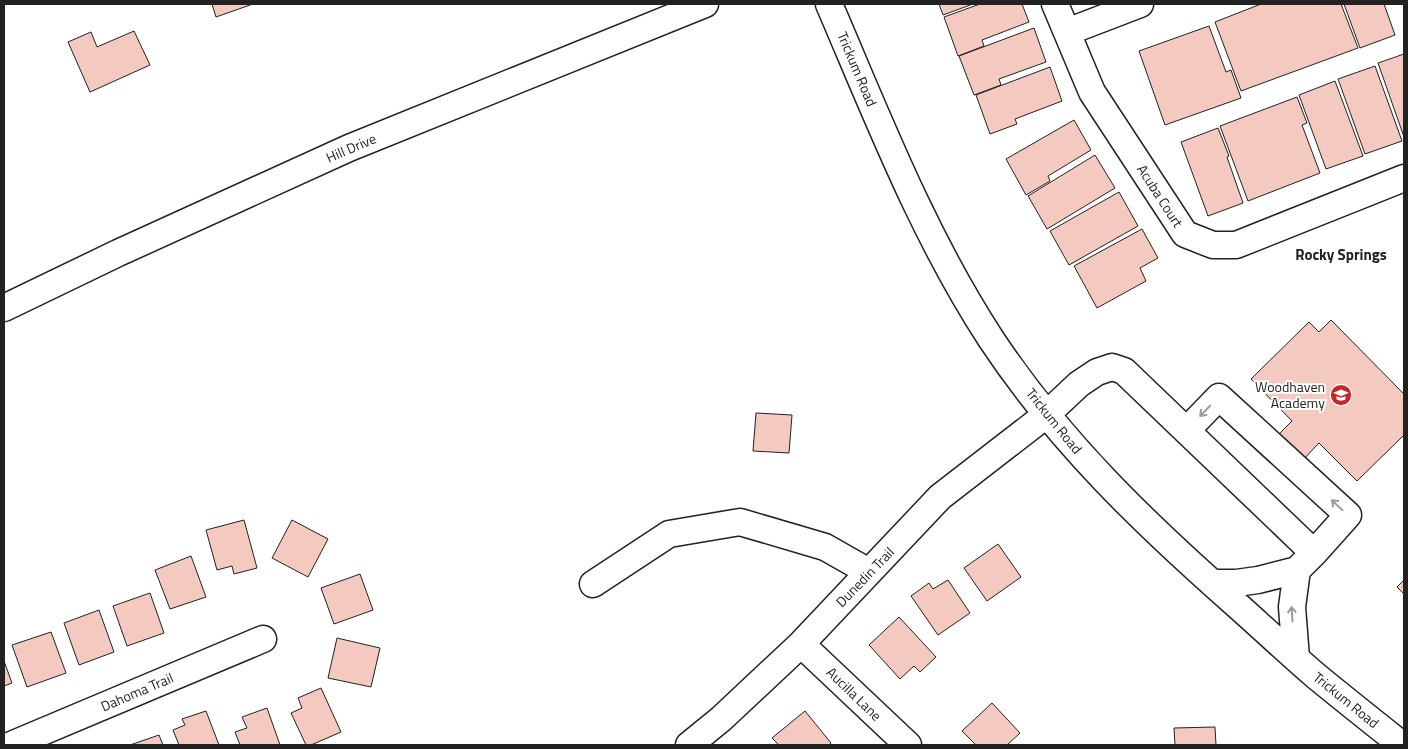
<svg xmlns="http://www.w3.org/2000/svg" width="1408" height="749" font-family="'Titillium Web',sans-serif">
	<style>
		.building { fill: #f3c9c0; stroke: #222 }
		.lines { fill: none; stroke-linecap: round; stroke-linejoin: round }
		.minor-casing { stroke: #222; stroke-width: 29 }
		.minor { stroke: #fff; stroke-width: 26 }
		.oneway { stroke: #9c9c9c }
		.labels { text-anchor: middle; stroke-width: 4; stroke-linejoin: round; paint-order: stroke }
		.street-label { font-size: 14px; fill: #222; stroke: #fff }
		.poi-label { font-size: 14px; fill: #222; stroke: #fff; text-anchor: end }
		.neighbourhood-label { font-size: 15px; font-weight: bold; fill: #222; stroke: #fff }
	</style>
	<rect width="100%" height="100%" fill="#fff"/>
	<!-- building -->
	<path class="building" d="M212 4H253L216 17Z
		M939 4H973L943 15Z
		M980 4H1022L1029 22 982 40 984 46 958 56 944 17Z
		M1261 4H1341L1358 48 1241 91 1215 22Z
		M1344 4H1384L1395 35 1360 48Z
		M1209 26 1226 72 1231 70 1241 98 1165 125 1139 51Z
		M1034 28 1046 62 999 79 1001 85 974 95 959 56Z
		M134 31 150 65 90 92 68 42 91 32 97 47Z
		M1404 54V137L1378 63Z
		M1375 66 1402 141 1365 154 1338 79Z
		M1050 67 1062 101 1015 119 1017 124 990 134 976 95Z
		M1335 81 1363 156 1326 169 1299 95Z
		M1297 97 1307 123 1302 125 1320 173 1248 201 1220 126Z
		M1074 120 1091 150 1048 176 1050 181 1026 195 1006 159Z
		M1218 128 1229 156 1227 157 1243 203 1208 216 1181 142Z
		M1095 155 1115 188 1047 229 1028 196Z
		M1119 192 1138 226 1069 265 1050 231Z
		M1142 229 1158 258 1140 268 1146 281 1097 308 1074 266Z
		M1331 320 1404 394V435L1357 481 1319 443 1300 463 1275 438 1292 421 1251 379 1309 322 1319 332Z
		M756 413 792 415 789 453 753 451Z
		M244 520 257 568 234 574 232 566 217 570 206 530Z
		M292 520 328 539 308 577 272 558Z
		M998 544 1021 577 987 601 964 568Z
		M191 556 206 597 170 609 155 570Z
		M360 574 373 610 334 624 321 588Z
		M948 580 970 613 938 635 911 596 929 583 933 589Z
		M1404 580V594L1397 587Z
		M150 593 164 633 127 646 113 606Z
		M99 610 114 652 79 665 64 623Z
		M899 617 936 657 920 672 914 666 900 679 869 645Z
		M51 632 66 673 27 687 12 645Z
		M337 638 380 648 371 687 328 678Z
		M4 661 12 683 4 686Z
		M321 688 341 732 311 745H306L291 713 302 708 298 698Z
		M992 703 1020 733 1007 745H976L962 731Z
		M267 708 280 745H240L235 732 247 728 242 717Z
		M206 711 219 745H179L173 730 185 725 182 719Z
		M805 711 831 743 829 745H779L772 738Z
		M1215 727 1216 745H1175L1174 728Z
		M159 735 163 745H130Z"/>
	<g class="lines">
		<!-- minor casing -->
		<g class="minor-casing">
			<path id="minor" d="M829 4C878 118 923 235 991 339 1059 442 1146 525 1238 606 1264 629 1289 653 1316 676 1344 699 1373 722 1402 745
				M1055 4 1092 92 1185 234 1213 245H1236L1404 178
				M1067 32 1140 4
				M4 308 118 253 349 148 705 4
				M1187 430 1219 397 1348 515 1314 553
				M593 584 669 534 740 522 825 547 869 572
				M801 644 908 745
				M1296 658 1292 607 1297 570
				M11 745 263 639
				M689 745 721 719 801 644 940 497 1046 415 1079 384 1097 372 1112 367 1124 371 1314 553 1297 570 1258 580 1236 583H1212"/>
		</g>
		<!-- minor -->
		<use href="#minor" class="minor"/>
	</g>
	<!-- one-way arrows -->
	<defs><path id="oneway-shaft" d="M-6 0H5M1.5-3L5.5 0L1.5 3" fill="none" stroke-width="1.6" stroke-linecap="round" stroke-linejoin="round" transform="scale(1.25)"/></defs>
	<g class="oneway">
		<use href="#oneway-shaft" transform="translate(1205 411) rotate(134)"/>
		<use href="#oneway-shaft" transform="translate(1337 505) rotate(-137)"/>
		<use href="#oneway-shaft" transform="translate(1292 614) rotate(-94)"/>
	</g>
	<!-- icons -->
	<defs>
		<g id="school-disc" transform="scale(1.125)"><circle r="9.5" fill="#c62828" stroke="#fff"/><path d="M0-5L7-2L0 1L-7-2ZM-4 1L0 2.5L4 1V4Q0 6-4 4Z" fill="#fff"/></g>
	</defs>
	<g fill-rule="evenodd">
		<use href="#school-disc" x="1341" y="395"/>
	</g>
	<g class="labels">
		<!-- street labels -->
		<g class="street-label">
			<text transform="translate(857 69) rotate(67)" y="5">Trickum Road</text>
			<text transform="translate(351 148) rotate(-23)" y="5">Hill Drive</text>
			<text transform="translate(1160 196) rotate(57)" y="5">Acuba Court</text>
			<text transform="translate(1054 421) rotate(51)" y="5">Trickum Road</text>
			<text transform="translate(865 577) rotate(-46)" y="5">Dunedin Trail</text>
			<text transform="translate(137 692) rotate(-23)" y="5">Dahoma Trail</text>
			<text transform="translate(854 694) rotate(44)" y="5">Aucilla Lane</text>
			<text transform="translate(1346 700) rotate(39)" y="5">Trickum Road</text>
		</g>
		<!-- poi labels -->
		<g class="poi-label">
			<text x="1325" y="392">Woodhaven<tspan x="1325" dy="16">Academy</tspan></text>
		</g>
		<!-- neighbourhood labels -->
		<g class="neighbourhood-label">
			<text x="1341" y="260">Rocky Springs</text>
		</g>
	</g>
	<!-- border -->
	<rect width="1408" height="749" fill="none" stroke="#222222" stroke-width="10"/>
</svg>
